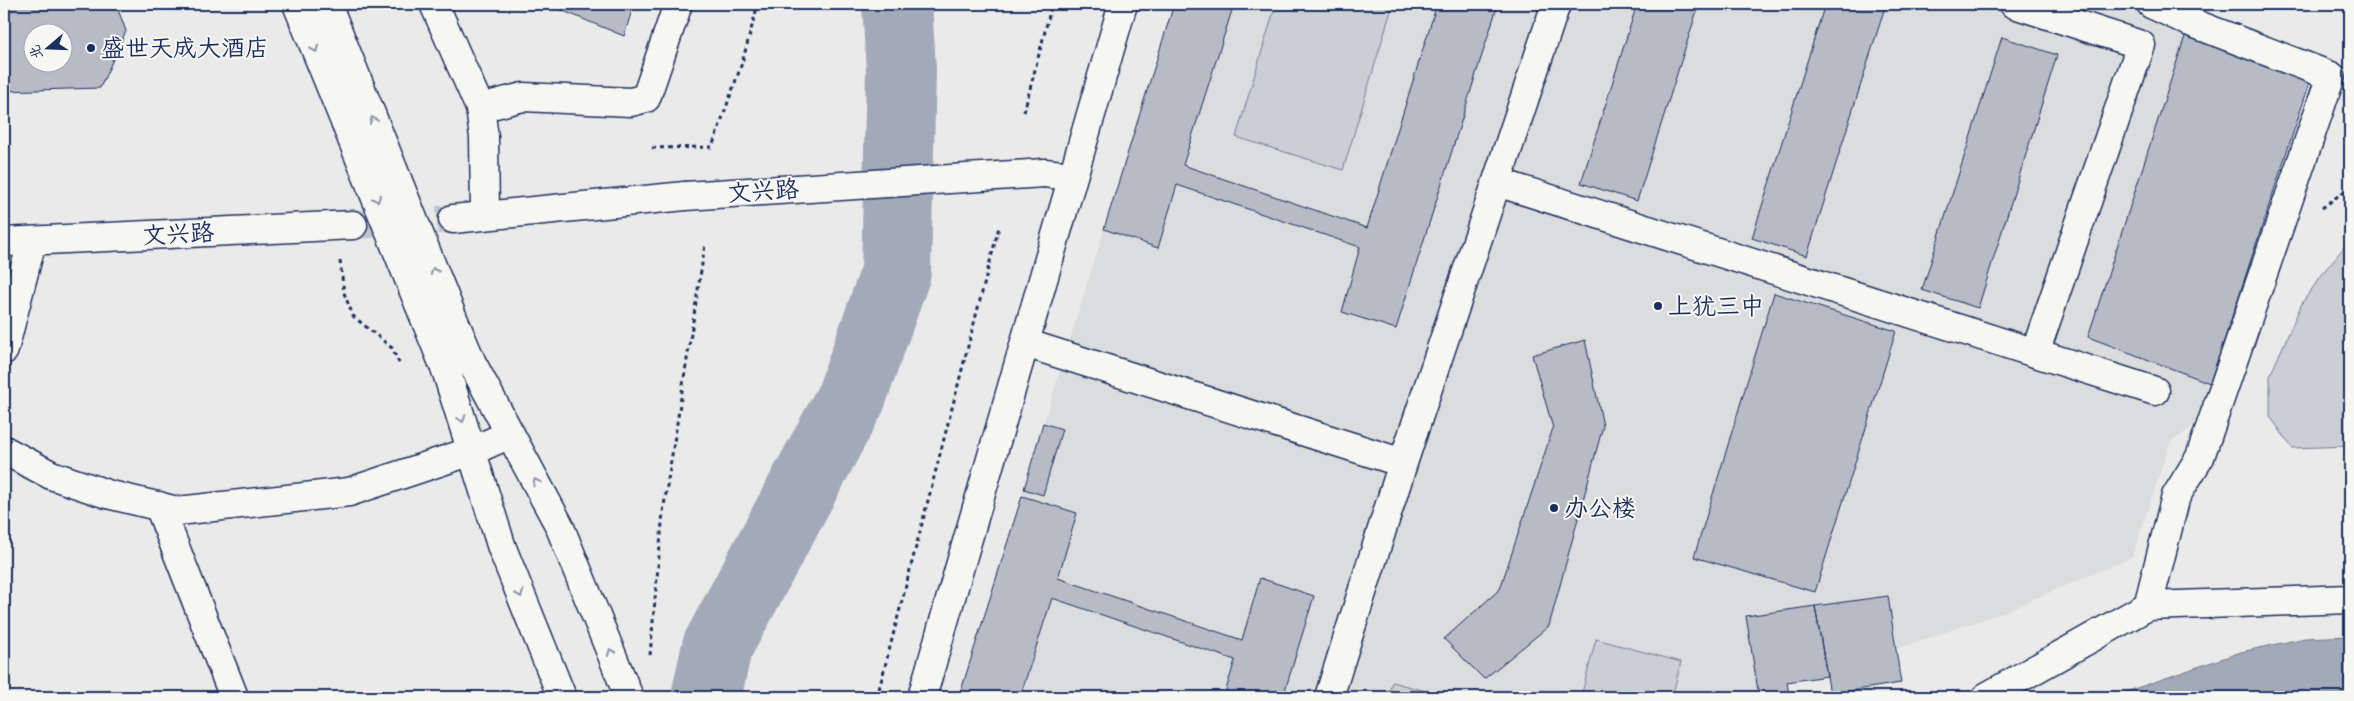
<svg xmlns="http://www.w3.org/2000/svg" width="2354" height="701" font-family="Caveat,'LXGW WenKai TC',sans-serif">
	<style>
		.built { fill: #dadcde }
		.green { fill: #caced5; stroke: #727e9a }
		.water { fill: #a2aaba; stroke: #6c7995 }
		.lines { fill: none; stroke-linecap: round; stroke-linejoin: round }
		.river { stroke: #a2aaba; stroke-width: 70 }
		.building { fill: #b6bbc6; stroke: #1b2f5e; fill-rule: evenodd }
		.secondary-tunnel { stroke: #c0c5cd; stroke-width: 28; stroke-dasharray: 28 14; stroke-linecap: butt }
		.street-casing { stroke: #1b2f5e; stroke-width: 31 }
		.secondary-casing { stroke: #1b2f5e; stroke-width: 31 }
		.highway-casing { stroke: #1b2f5e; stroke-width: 31 }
		.path { stroke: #1b2f5e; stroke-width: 3; stroke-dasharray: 4 4; stroke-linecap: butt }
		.street { stroke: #f6f6f2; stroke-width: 28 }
		.secondary { stroke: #f6f6f2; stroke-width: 28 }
		.highway { stroke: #f6f6f2; stroke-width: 28 }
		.secondary-bridge-casing { stroke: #1b2f5e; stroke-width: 31; stroke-linecap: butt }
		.highway-bridge-casing { stroke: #1b2f5e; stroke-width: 31; stroke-linecap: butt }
		.secondary-bridge { stroke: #f6f6f2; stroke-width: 28 }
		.highway-bridge { stroke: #f6f6f2; stroke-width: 28 }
		.oneway { stroke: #8892a8 }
		.poi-dot { fill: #1b2f5e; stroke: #f6f6f2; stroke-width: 2 }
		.labels { text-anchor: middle; stroke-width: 4; stroke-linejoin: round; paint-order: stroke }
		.poi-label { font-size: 24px; fill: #1b2f5e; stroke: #f6f6f2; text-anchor: start }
		.street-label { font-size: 24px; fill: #1b2f5e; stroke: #f6f6f2 }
	</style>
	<rect width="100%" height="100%" fill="#e9eae9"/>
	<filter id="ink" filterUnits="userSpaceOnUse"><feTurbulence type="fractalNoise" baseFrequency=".02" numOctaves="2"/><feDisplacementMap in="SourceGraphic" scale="10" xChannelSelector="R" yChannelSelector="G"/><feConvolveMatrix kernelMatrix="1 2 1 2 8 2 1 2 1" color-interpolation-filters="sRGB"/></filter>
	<g filter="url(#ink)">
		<!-- built -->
		<path class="built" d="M1174 4H2132L2187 30 2311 79 2210 383 2193 427 2170 442 2132 557 2004 612 1896 649 1888 596 1746 616 1759 697H959Z"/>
		<!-- green -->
		<path class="green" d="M1276 4H1393L1343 170 1236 137Z
			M2350 240V446L2292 448 2270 416V376L2302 303 2326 269Z
			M1596 639 1681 662 1672 697H1581Z
			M1392 682 1448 697H1388Z"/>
		<!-- water -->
		<path class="water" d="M2350 636V697H2111L2241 652 2305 638Z"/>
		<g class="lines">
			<!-- river -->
			<path class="river" d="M706 697 717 647 851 398 896 272 901 70 897 4"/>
		</g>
		<!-- building -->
		<path class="building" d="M4 4H116L126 31 100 88 4 91ZM32 32H62V62H32Z
			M563 4H634L624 36 561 10Z
			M1174 4H1234L1183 165 1367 228 1437 4H1498L1396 329 1342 312 1360 247 1177 185 1158 248 1104 229Z
			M1637 4H1699L1637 201 1581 183Z
			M1825 4H1886L1807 256 1752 238Z
			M2187 30 2311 79 2210 383 2088 337Z
			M2002 37 2057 55 1978 308 1922 290Z
			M1774 293 1896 331 1815 592 1694 557Z
			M1585 340 1603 426 1549 626 1484 679 1444 639 1500 589 1553 428 1532 355Z
			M1043 423 1062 429 1043 495 1024 489Z
			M1022 496 1077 513 1058 578 1242 640 1260 578 1314 596 1283 697H1224L1235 660 1052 598 1020 697H959Z
			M1888 596 1901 683 1830 694 1815 606Z
			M1815 606 1827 676 1787 682 1789 696 1759 697 1746 616Z"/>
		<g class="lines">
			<!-- secondary-tunnel -->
			<path class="secondary-tunnel" d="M353 225 453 219"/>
			<!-- street casing -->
			<g class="street-casing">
				<path id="street" d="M434 4 480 108 484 137 485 215
					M2014 4 2141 45 2035 353
					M480 108 523 97 631 102 646 98 678 4
					M1497 182 2155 391
					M1025 343 1403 463
					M159 506 234 697
					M2148 606 2350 599
					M922 697 1123 4
					M1329 697 1403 463 1556 4
					M1986 697 2148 606 2176 496 2200 457 2331 76 2190 22 2151 4"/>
			</g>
			<!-- secondary casing -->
			<g class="secondary-casing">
				<path id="secondary" d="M1044 173 1072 176
					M453 219 685 196
					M4 242 353 225
					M4 350 32 241
					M4 450 51 475 107 494 178 511 349 492 472 451 510 434"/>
			</g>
			<!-- highway casing -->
			<g class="highway-casing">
				<path id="highway" d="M452 316 472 363 559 525 629 697
					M428 326 447 373 502 548 562 697"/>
			</g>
			<!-- path -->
			<path class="path" d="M1024 112 1052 4
				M652 148 712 147 742 63 758 4
				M2322 208 2350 187
				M340 261 344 293 353 316 392 348 400 365
				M650 655 663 512 705 245
				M877 697 999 227"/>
			<!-- street -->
			<use href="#street" class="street"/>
			<!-- secondary -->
			<use href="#secondary" class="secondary"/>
			<!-- highway -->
			<use href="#highway" class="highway"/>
			<!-- secondary-bridge casing -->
			<g class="secondary-bridge-casing">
				<path id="secondary-bridge" d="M685 196 1044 173"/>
			</g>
			<!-- highway-bridge casing -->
			<g class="highway-bridge-casing">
				<path id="highway-bridge" d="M297 4 428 326
					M327 4 452 316"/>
			</g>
			<!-- secondary-bridge -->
			<use href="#secondary-bridge" class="secondary-bridge"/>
			<!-- highway-bridge -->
			<use href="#highway-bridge" class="highway-bridge"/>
		</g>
		<!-- one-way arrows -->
		<defs><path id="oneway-chevron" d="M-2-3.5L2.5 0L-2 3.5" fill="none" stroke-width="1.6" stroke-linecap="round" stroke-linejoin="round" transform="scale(1.25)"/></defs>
		<g class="oneway">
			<use href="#oneway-chevron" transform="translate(315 49) rotate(68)"/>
			<use href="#oneway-chevron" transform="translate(373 120) rotate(-112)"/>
			<use href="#oneway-chevron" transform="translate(377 199) rotate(68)"/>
			<use href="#oneway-chevron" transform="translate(434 271) rotate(-112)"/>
			<use href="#oneway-chevron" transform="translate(462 419) rotate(72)"/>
			<use href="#oneway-chevron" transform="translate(536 482) rotate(-118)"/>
			<use href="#oneway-chevron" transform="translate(520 594) rotate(68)"/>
			<use href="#oneway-chevron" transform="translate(611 652) rotate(-112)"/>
		</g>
	</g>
	<!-- markers -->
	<g class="poi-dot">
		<circle cx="91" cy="48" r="5"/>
		<circle cx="1658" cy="306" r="5"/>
		<circle cx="1554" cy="508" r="5"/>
	</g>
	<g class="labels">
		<!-- poi labels -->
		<g class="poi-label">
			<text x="101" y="56">盛世天成大酒店</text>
			<text x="1668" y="314">上犹三中</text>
			<text x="1564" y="516">办公楼</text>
		</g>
		<!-- street labels -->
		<g class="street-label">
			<text transform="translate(763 191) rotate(-4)" y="8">文兴路</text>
			<text transform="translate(178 234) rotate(-3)" y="8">文兴路</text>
		</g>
	</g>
	<!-- margin -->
	<rect width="2354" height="701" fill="none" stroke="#f6f6f2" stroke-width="20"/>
	<rect x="10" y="10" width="2334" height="681" fill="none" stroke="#1b2f5e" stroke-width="2" filter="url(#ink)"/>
	<!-- north arrow -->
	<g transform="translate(48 48) rotate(251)"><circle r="24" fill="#f6f6f2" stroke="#9ea6b7"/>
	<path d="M0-4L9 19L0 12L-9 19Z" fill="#1b2f5e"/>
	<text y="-8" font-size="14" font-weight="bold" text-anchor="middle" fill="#1b2f5e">北</text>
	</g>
</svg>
